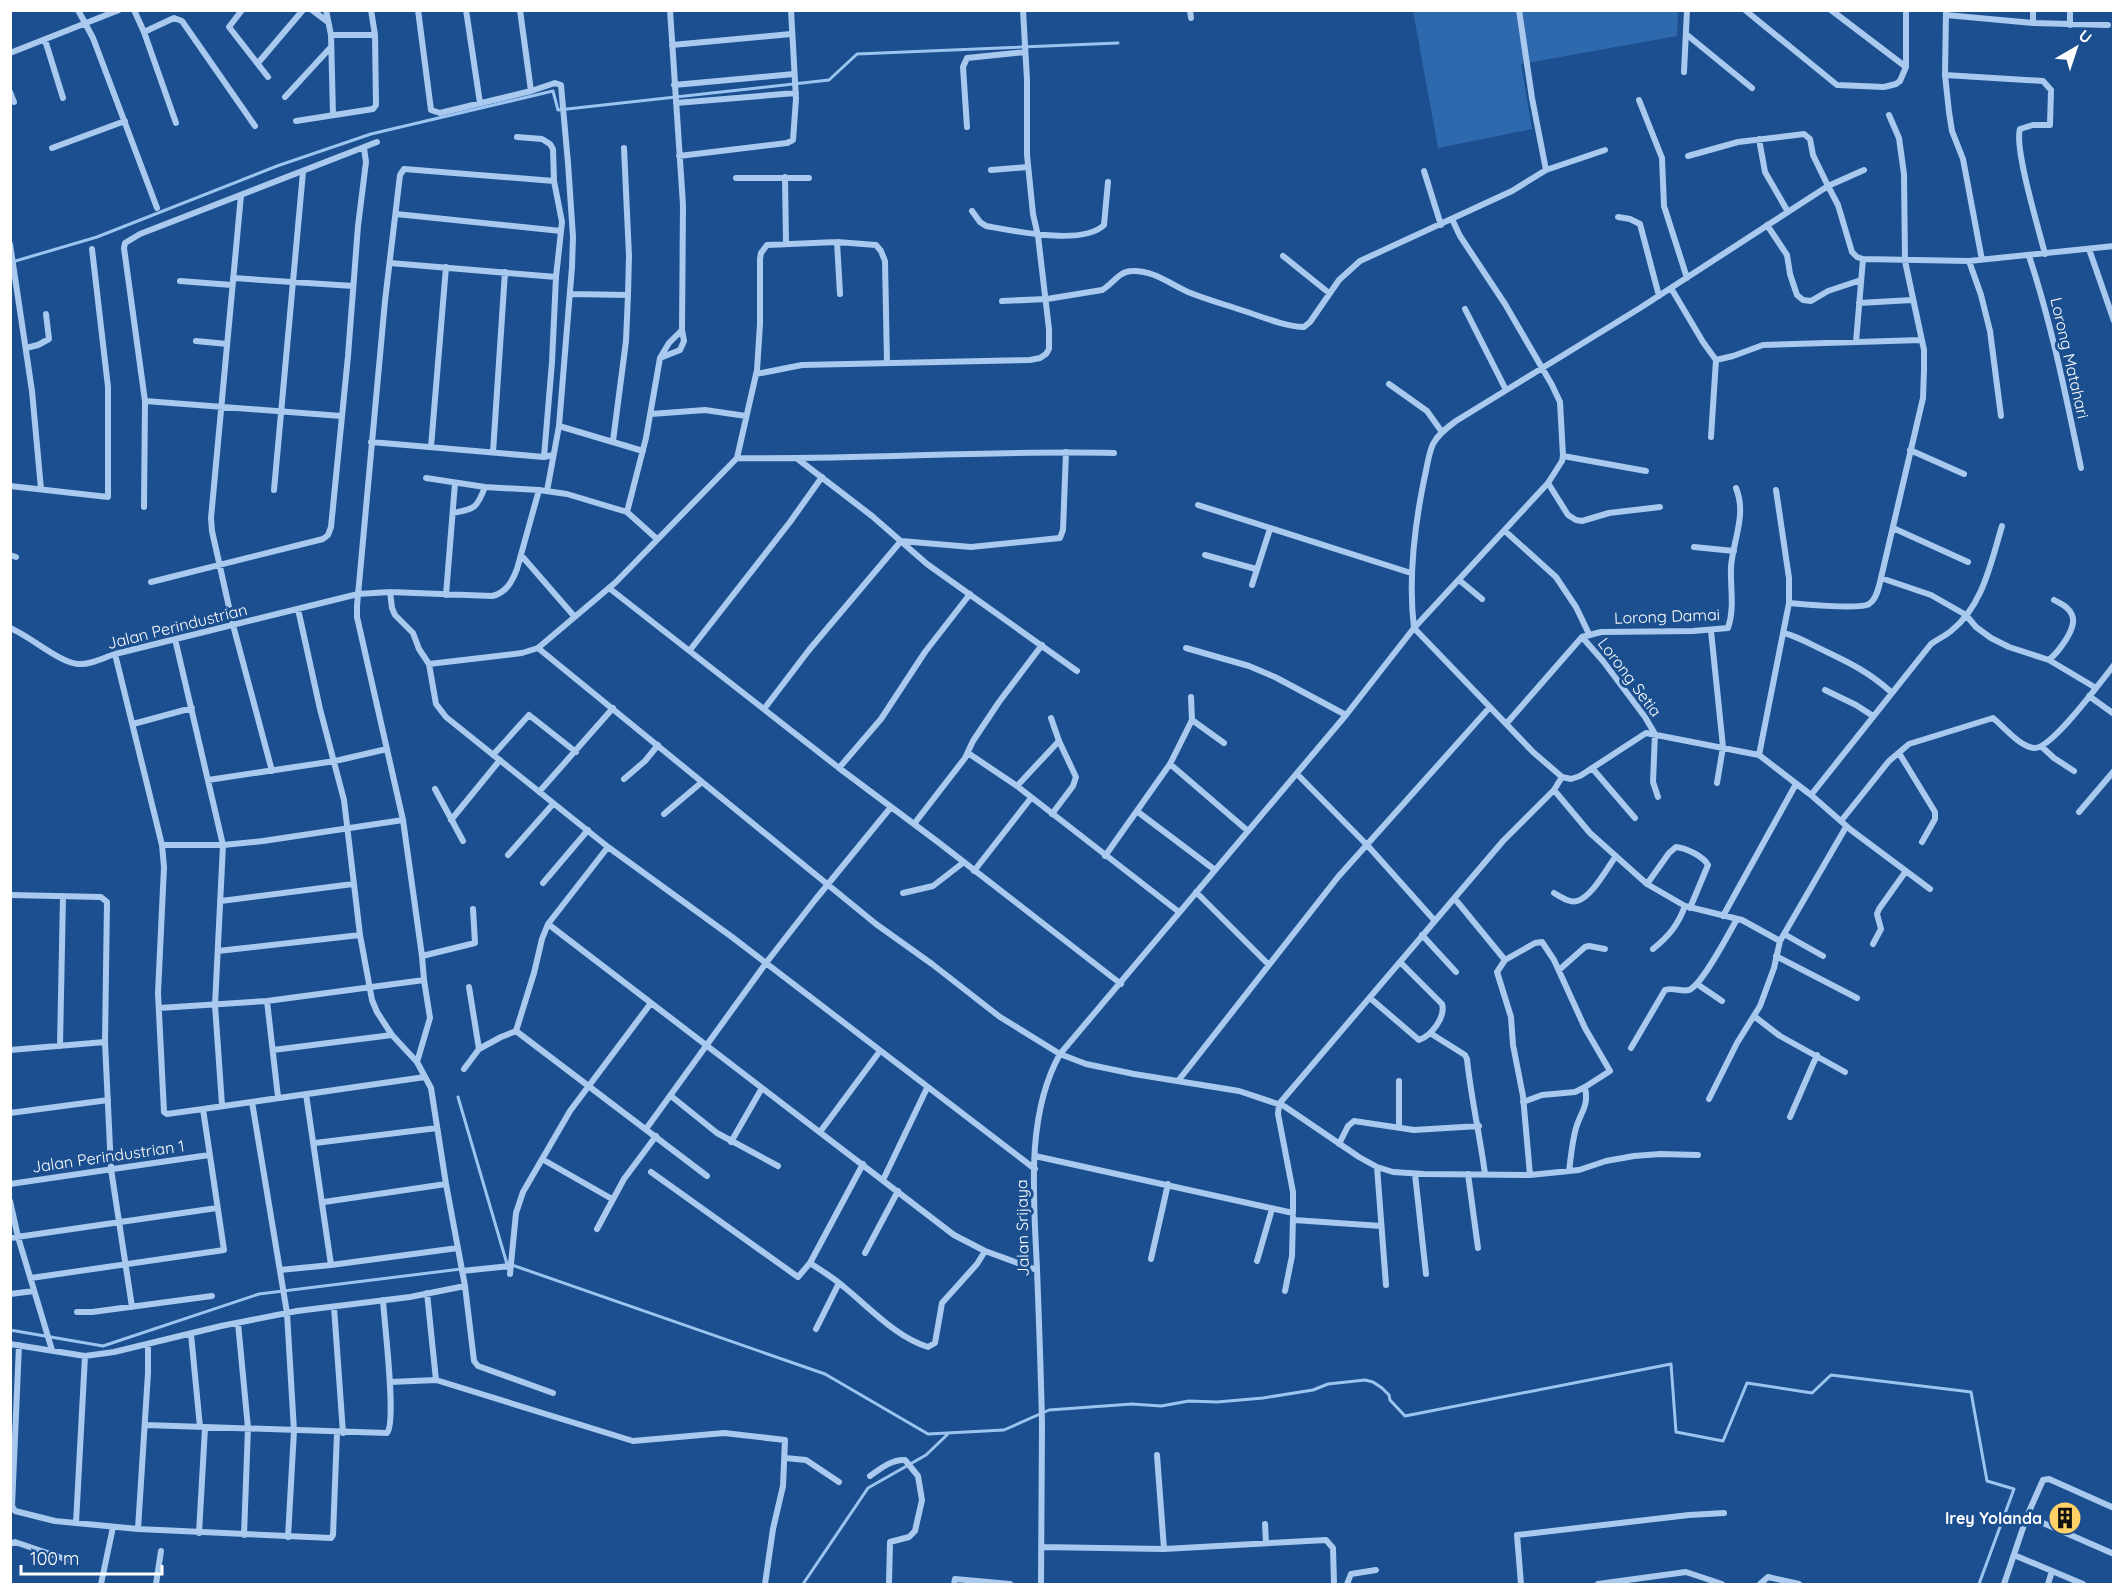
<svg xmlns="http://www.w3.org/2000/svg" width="2124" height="1595" font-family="Quicksand,sans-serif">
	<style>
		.green { fill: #2e69ad }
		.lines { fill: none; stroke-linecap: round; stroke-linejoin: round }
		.stream { stroke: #9cc4f0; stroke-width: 3 }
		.street { stroke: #a9c9ee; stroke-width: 6 }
		.labels { text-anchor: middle; stroke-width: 6; stroke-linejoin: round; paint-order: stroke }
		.street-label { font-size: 16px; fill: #fff; stroke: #1b4f8f }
		.poi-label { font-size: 16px; font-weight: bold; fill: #fff; stroke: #1b4f8f; text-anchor: end }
	</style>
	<rect width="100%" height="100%" fill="#1b4f8f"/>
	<!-- green -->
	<path class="green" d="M1413 11H1678L1677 36 1521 64 1532 129 1438 148Z"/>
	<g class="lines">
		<!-- stream -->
		<path class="stream" d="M12 262 97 237 277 166 371 134 553 91 558 110 829 80 857 54 1118 43
			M458 1097 507 1264
			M512 1265 825 1374 928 1434 1004 1430 1049 1410 1132 1404 1161 1406 1189 1401 1217 1402 1263 1398 1313 1390 1328 1384 1365 1380 1373 1382 1382 1388 1389 1395 1390 1400 1405 1416 1671 1364 1676 1432 1723 1441 1747 1383 1812 1393 1831 1375 1971 1392 1987 1481 2014 1489 1979 1584
			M10 1330 103 1346 259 1294 461 1269
			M803 1584 868 1488 926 1455 949 1433"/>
		<!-- street -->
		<path class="street" d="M78 10 93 38 157 208
			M134 10 144 32 176 123
			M242 10 229 27 268 77
			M312 10 328 22
			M326 10 331 35 333 115
			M418 10 431 110 440 113 531 91 555 83 561 85 568 163 573 237 572 267 559 426 643 451
			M466 10 480 103
			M520 10 531 91
			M1190 10 1191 18
			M1519 10 1532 98 1546 170
			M1745 10 1837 85 1884 87 1896 84 1900 81 1906 67V10
			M1831 10 1906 67
			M1946 10 1945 75 1949 112 1952 131 1963 159 1982 260
			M1946 15 2033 23 2108 25
			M2033 23V10
			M2070 25V10
			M144 32 174 18 182 21 255 126
			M1686 34 1752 88
			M331 35H375
			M45 40 63 98
			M672 45 791 34
			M10 53 119 10
			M258 63 303 10
			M1684 72 1687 10
			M1945 75 2043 81 2051 90 2050 125H2033L2020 129C2014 148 2039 230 2045 254
			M674 85 794 74
			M10 92 14 102
			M285 97 331 47
			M1639 100 1662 158 1664 206 1687 278
			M676 103 796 93
			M296 121 373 109 376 105 375 35 371 10
			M967 127 963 67 967 58 1025 52
			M517 137 542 139 550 144 553 149 554 181 562 222 556 277 552 362 544 457
			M1759 139 1765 172 1788 212
			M52 148 125 121
			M624 148 629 256 628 295
			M679 156 787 143 793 140 796 99 791 10
			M1688 156 1738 142 1804 134 1810 139 1813 155 1828 186 1864 170
			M991 170 1028 167
			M1424 171 1441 225
			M785 177 786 243
			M736 178H809
			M241 195 211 518 212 531 233 625 272 771
			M972 211 980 222 986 226C1014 231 1083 246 1104 225L1108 182
			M396 214 561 231
			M1618 217 1630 219 1640 224 1659 296
			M1452 219 1460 236 1505 304 1552 385 1560 402 1563 456 1562 461 1548 483 1414 628 1533 752 1562 777 1571 779 1580 776 1646 733 1759 755 1811 795 1851 830 1930 889
			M1767 225 1787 255 1790 274 1797 295 1803 300 1811 301 1828 291 1861 280
			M837 242 840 294
			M10 244 32 391 41 489
			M2089 249 2114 321
			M1283 256 1329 293
			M2029 256C2052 325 2066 397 2081 468
			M1969 261 1981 295 1990 331 2001 416
			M390 263 556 277
			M233 278 353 286
			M180 281 232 285
			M1671 288 1703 342 1716 360 1733 356 1763 345 1921 340
			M570 294 628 295 626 341 613 441
			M1002 301 1047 299 1102 290C1113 284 1119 271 1132 271 1153 270 1170 284 1188 292 1205 299 1223 304 1241 310 1261 316 1282 326 1304 327L1310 322 1339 280 1360 261 1512 191 1546 170 1605 150
			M1859 303 1912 300
			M1465 309 1506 390
			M196 341 227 344
			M1856 342 1863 259
			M26 348 38 345 49 339 46 314
			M660 358 680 350 684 341 682 330
			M756 374 802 365 1030 360 1040 358 1046 354 1049 349V329L1038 236 1033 214 1027 155V80L1023 10
			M1389 384 1427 411 1442 432
			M145 401 341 416
			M651 414 705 410 746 416
			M1711 437 1716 360
			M371 442 544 457 553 455
			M431 447 446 267
			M1910 450 1964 474
			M493 452 505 272
			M1563 456 1646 471
			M737 458C863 460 988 450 1114 453
			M799 460 872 516 927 564 1077 671
			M426 478 485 487 539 490
			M1548 483 1568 515 1576 520 1582 521 1609 513 1660 507
			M10 486 108 497V387L92 249
			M274 490 303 172
			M547 491 559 426
			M1198 505 1411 573
			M144 507 145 401 124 248 125 243 140 234 377 142
			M627 512 646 438 660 358 669 343 682 330 683 205 670 10
			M453 513C475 509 477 508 485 487
			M1893 528 1968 562
			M1505 531 1556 577 1576 607 1589 634
			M1694 547 1734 551
			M10 555 16 557
			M521 555 574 616
			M1205 555 1256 569
			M1881 578 1931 595 1966 615 1976 627 1991 638 2009 647 2049 660 2096 688
			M1459 580 1482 599
			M151 582 323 539 328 535 331 527 348 356 358 226 366 162 364 148
			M1252 585 1270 529
			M609 588 839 768 938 842 1121 984
			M390 592 392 608 395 615 413 633 419 649 429 664 436 704 446 717 608 847 732 937 1035 1169
			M446 595 455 483
			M1789 603C1803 604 1860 610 1869 604 1877 599 1879 586 1881 578L1923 398 1924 370V350L1905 261 1904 174 1899 138 1889 115
			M298 609 320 709 344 800 360 935 372 1000 377 1012 392 1035 417 1062 431 1088 446 1184 465 1286 474 1361 478 1366 553 1393
			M10 628C30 636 60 663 78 664 90 665 103 658 115 654L358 594 390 592 492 596C506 593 512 582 517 569L539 490 567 494 627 512 657 539
			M1711 631 1723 747 1717 783
			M1784 633C1799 637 1812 645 1827 652 1852 664 1870 673 1891 692
			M1582 637 1603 661 1645 717 1655 734 1653 782 1658 797
			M175 639 223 845 215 1005 222 1105
			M538 648 876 924 932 964 1000 1017 1060 1054 1086 1064 1134 1074 1239 1091 1284 1106 1359 1157 1377 1167 1393 1172 1424 1174 1530 1175 1579 1170 1606 1161 1634 1156 1660 1154 1698 1155
			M1186 648 1249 666 1275 677 1346 715
			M690 650 790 522 822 477
			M115 654 162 845 164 867 158 993 164 1112 167 1114 203 1109 425 1077
			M2049 660C2058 652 2078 628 2072 615 2069 607 2061 604 2054 600
			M429 664 522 653 538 648 616 582 737 458 757 370 760 324V259L761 253 767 245 837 242 876 245 881 251 885 261 887 363
			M1825 690 1856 705 1873 716
			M2089 696 2114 714
			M764 709 809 650 901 541 971 547 1060 538 1063 530 1066 452
			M1051 718 1059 741 1076 777 1073 786 1052 814
			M1192 720 1224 743
			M133 724 192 708
			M1506 724 1582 637 1601 632 1693 631 1728 628C1735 608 1730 587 1731 567 1733 540 1747 515 1736 488
			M2042 747 2054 758 2074 771
			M968 753 1017 786 1179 912
			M1899 753 1935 812V819L1922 842
			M493 755 529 715 576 752
			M1759 755 1789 603V578L1776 490
			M1170 764 1248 831
			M839 768 881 719 925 652 970 594
			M1592 768 1635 818
			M1297 774 1368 846 1435 921
			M624 779 645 761 658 745
			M208 780 335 761 387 749
			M1017 786 1059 741
			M435 789 463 841
			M1554 790 1590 833 1647 884 1685 906 1742 920 1780 941 1774 968 1760 1006 1737 1043 1709 1099
			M539 792 613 708
			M1811 795 1931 644C1938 639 1945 636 1951 631 1983 606 1991 562 2002 526
			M1138 812 1215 870
			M2079 812 2114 771
			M664 814 702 782
			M451 820 500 760
			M1841 821 1889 761 1909 744 1993 718C2004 727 2020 747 2034 748 2051 750 2102 680 2114 665
			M914 824 965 758 973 741 999 702 1042 645
			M162 845H223L263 841 403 820
			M608 847 548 924 542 939 534 973 516 1031 707 1176
			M508 855 553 804
			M1105 856 1170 764 1192 720 1191 697
			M974 871 1031 798
			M543 883 588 830
			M1647 884 1669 853 1676 847C1686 848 1703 856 1708 865L1690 908
			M1196 892 1269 965
			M903 893 933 886 964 862
			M1554 893C1561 897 1569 903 1577 901 1592 897 1607 868 1616 856
			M10 895 101 897 107 902 105 1042 111 1169 132 1307
			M1455 899 1505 960 1535 943 1542 942 1554 960 1585 1028 1610 1071 1585 1087 1575 1092 1542 1095 1523 1102
			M221 901 353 884
			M1723 916 1796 784
			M548 924 954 1235 985 1251 1037 1270
			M1784 934 1823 956
			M1422 935 1456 972
			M1780 941 1846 827
			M1873 944 1881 929 1877 914 1879 909 1906 871
			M1653 949C1669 936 1678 925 1685 906
			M218 951 360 935
			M422 956 475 943 473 909
			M1776 956 1857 998
			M1505 960 1497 972 1511 1017 1513 1045 1523 1096 1530 1175
			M1559 970 1585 947 1589 946 1605 949
			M1697 984 1722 1001
			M469 987 479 1049
			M1370 998 1419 1040C1431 1036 1446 1017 1442 1004L1400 962
			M267 1001 278 1097
			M159 1008 267 1001 424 980
			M1754 1016 1780 1036 1845 1072
			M1430 1033 1465 1055 1467 1059C1471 1098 1480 1136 1485 1174
			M60 1046 63 896
			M1631 1048 1665 990C1673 987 1681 992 1689 990 1702 985 1729 933 1737 919
			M10 1050 105 1042
			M273 1050 392 1035
			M417 1062 430 1018 424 980 422 956 403 820 357 617V606L385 301 400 175 404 169 554 181
			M464 1069 479 1049 501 1037 516 1031
			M1178 1081 1338 877 1490 707
			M1399 1081V1126
			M306 1094 331 1265
			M671 1096 717 1133 778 1166
			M252 1102 287 1313 294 1431 288 1537
			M10 1113 108 1100
			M1790 1117 1817 1055
			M646 1129 766 963 815 900 891 807
			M820 1132 880 1051
			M731 1142 762 1088
			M315 1143 437 1128
			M1339 1144 1348 1126 1354 1121 1414 1130 1479 1126
			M1035 1156 1293 1213V1192L1278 1114 1279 1104 1503 841 1554 790 1562 777
			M542 1159 612 1199
			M1377 1167 1386 1285
			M1569 1171C1571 1157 1572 1142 1576 1128 1581 1111 1589 1107 1585 1087
			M651 1172 798 1277 810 1263 863 1164
			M1415 1174 1426 1274
			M1468 1174 1478 1248
			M883 1180 927 1088
			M10 1184 209 1155
			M10 1201 18 1237 52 1350
			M324 1202 446 1184
			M1294 1220 1381 1226
			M597 1229 624 1179 656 1136
			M10 1238 217 1208
			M865 1253 898 1191
			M1151 1259 1168 1184
			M1257 1261 1272 1209
			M810 1263C822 1271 834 1278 844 1287 870 1308 896 1337 928 1347L935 1343 942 1303 977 1264 985 1251
			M280 1270 331 1265 458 1248
			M462 1271 510 1266
			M510 1274 516 1213 523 1192 570 1111 651 1003
			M31 1278 224 1250 203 1109
			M1285 1291 1292 1256 1293 1217
			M427 1293 436 1380
			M10 1294 34 1291
			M334 1307 343 1433
			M77 1312H92L212 1296
			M238 1323 248 1428 244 1535
			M816 1329 839 1283
			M191 1334 200 1427
			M10 1344 85 1356 114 1352 221 1326 297 1311 410 1297 465 1286
			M19 1345 12 1506 15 1511 55 1521 138 1529 331 1538 333 1535 337 1433
			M390 1382 436 1380 633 1441 724 1433 785 1440 783 1486 773 1529 765 1584
			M145 1425 387 1433C397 1422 384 1321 383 1300
			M1157 1455 1164 1549
			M785 1458 806 1460 839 1482
			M870 1476C880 1469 892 1459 905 1460L918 1476 922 1500 915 1531 909 1537 890 1542 889 1584
			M2027 1516 2114 1554
			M76 1523 85 1356
			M1265 1524 1266 1543
			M138 1529 148 1373V1344
			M199 1533 205 1428
			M10 1544 15 1542 68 1560
			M1041 1547 1164 1549 1326 1540 1333 1548 1334 1584
			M2014 1555 2083 1584
			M101 1584 113 1527
			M156 1584 161 1551
			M954 1584 955 1579 1010 1584
			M1041 1584C1041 1531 1042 1478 1042 1424 1041 1373 1039 1321 1037 1269 1034 1200 1025 1116 1060 1054L1346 715 1414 628C1408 579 1414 529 1424 480 1427 468 1428 455 1433 444 1438 434 1448 427 1456 421L1640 308 1828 186 1838 205 1852 252 1857 257 1863 259 1969 261 2114 246
			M1347 1584 1351 1574 1376 1570
			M1521 1584 1517 1535 1689 1515 1724 1513
			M1598 1584 1686 1572 1722 1584
			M1760 1584 1768 1577 1799 1584
			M2004 1584 2027 1516 2043 1480 2049 1479 2114 1508
			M2048 1584 2052 1571"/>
	</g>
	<!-- icons -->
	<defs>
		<g id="building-disc" transform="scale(1.725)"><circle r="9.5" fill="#ffd166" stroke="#1b4f8f"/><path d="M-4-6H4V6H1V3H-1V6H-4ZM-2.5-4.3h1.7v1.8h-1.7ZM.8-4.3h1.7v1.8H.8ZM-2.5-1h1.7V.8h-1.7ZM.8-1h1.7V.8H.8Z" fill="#111"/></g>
	</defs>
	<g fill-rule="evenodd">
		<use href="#building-disc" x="2065" y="1518"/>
	</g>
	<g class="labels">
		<!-- street labels -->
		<g class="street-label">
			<text transform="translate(2070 358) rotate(77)" y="6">Lorong Matahari</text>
			<text transform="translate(1667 616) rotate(-2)" y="6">Lorong Damai</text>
			<text transform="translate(177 626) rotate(-14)" y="6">Jalan Perindustrian</text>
			<text transform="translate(1630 677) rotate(53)" y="6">Lorong Setia</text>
			<text transform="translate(108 1156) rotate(-8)" y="6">Jalan Perindustrian 1</text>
			<text transform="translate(1022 1228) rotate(-91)" y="6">Jalan Srijaya</text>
		</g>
		<!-- poi labels -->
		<g class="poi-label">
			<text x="2042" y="1524">Irey Yolanda</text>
		</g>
	</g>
	<!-- border -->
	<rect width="2124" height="1595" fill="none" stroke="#ffffff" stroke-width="24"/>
	<!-- north arrow -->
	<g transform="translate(2076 48) rotate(39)" stroke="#1b4f8f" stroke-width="4.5" paint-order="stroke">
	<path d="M0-4.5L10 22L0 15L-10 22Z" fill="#ffffff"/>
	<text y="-9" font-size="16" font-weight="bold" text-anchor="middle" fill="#ffffff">U</text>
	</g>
	<!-- scale -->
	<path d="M21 1565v9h141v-9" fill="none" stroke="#ffffff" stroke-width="3"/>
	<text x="30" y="1565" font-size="18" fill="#ffffff" stroke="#1b4f8f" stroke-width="4.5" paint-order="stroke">100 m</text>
</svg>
